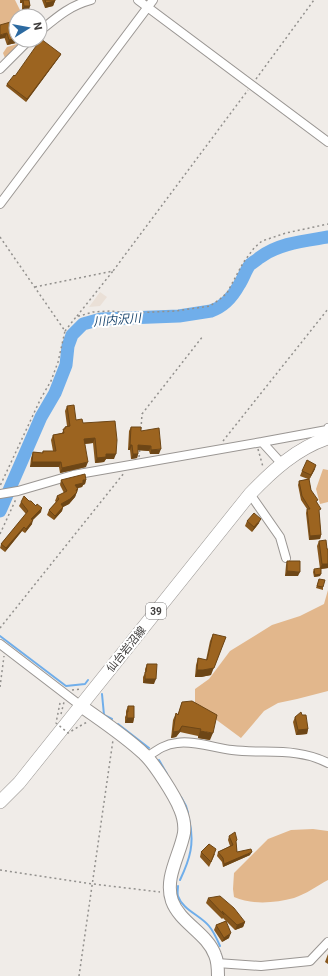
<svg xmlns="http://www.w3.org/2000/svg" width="328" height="976" font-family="Roboto,'Noto Sans JP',sans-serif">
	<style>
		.built { fill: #eae0d7 }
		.green { fill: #e2b78c }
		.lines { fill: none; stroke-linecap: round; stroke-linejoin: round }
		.stream { stroke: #70aeea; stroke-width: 2 }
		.river { stroke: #70aeea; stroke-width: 13 }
		.street-casing { stroke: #9a9693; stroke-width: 10 }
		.secondary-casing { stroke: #9a9693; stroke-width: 14 }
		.primary-casing { stroke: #9a9693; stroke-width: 14 }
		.path { stroke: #92908d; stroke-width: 1.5; stroke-dasharray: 2 3; stroke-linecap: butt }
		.street { stroke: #fff; stroke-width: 8 }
		.secondary { stroke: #fff; stroke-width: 12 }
		.primary { stroke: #fff; stroke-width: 13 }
		.path-bridge { stroke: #92908d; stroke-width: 1.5; stroke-dasharray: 2 3; stroke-linecap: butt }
		.wall { fill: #86561c }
		.shaded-wall { fill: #6d4616 }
		.building { fill: #9c6420; stroke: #6d4616 }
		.labels { text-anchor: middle; stroke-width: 4; stroke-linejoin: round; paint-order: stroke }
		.shield { fill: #fff; stroke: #787676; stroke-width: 1 }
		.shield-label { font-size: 10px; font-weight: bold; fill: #3e3c3b }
		.street-label { font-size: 11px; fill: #3e3c3b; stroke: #fff }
		.water-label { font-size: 12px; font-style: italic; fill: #1b476f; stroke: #fff }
	</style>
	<rect width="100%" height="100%" fill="#f0ece8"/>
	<!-- built -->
	<path class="built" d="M100 292 107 297 100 306 89 307Z"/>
	<!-- green -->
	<path class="green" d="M0 0H15L23 16H16V33L0 28Z
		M18 40H25L5 58 3 53 7 47 17 44Z
		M323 469 328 470V502L320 504 316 489Z
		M328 590V691L297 699 278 703 264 711 241 738 195 704V689L209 679 230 651 272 625 300 616 324 604Z
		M313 829 328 831V880C317 886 306 894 294 898 275 903 252 905 234 897L233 889 234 873 268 839 291 830Z"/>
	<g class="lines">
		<!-- stream -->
		<path class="stream" d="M0 636 66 686 85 684 88 680
			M102 694 104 715 112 719
			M118 724 149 748
			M159 760 167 774
			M181 797 186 806 188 813
			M180 880C190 859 195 843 189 819
			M178 886C178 889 177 893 178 896 182 909 201 916 209 926 214 932 217 939 220 946"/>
		<!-- river -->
		<path class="river" d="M0 511 41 417 55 393 66 365 68 346 72 335 83 324 101 319 179 316 211 311C223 307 233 296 239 285 243 279 245 272 249 266 251 263 256 261 259 258 279 243 304 241 328 237"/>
		<!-- street casing -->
		<g class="street-casing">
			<path id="street" d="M138 0 328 142
				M40 31C57 17 69 6 91 0
				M0 69 29 40
				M0 204 153 0
				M262 442 327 430 328 428
				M0 494 18 491 73 475 262 442 282 464
				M250 494 280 537 286 558
				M0 644 81 706
				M147 757C157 750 165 744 177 743 192 740 215 748 232 750 265 754 297 747 328 763
				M217 963 261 966 310 961 328 942"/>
		</g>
		<!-- secondary casing -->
		<g class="secondary-casing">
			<path id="secondary" d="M81 706C102 721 125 736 144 754 154 763 175 796 180 809 183 816 185 825 184 833 180 855 164 878 172 901 180 923 207 933 215 955 218 962 218 969 218 976"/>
		</g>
		<!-- primary casing -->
		<g class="primary-casing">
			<path id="primary" d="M0 802 19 783 250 494C272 471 297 448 328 438"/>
		</g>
		<!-- path -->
		<path class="path" d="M256 79 314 0
			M0 237 65 331 58 362 51 381 41 398 0 486
			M35 287 113 271 248 90
			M77 316 113 271
			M65 331 76 317 93 312 110 311 130 313 176 311 210 306 220 299 227 293 243 263 254 248 262 241 286 233 328 224
			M141 429 142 414 203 336
			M223 441 328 309
			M258 449 263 467
			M139 457 140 448
			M0 534 16 499
			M0 628 124 473
			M0 687 4 656
			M72 690 81 689
			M61 714 64 702
			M80 726 87 722
			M0 870 93 884 160 892
			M79 976 113 740"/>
		<!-- street -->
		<use href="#street" class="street"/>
		<!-- secondary -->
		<use href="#secondary" class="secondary"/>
		<!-- primary -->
		<use href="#primary" class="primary"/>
		<!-- path-bridge -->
		<path class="path-bridge" d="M60 703 56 723 68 733 80 726"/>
	</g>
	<!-- wall -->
	<path class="wall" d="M20 0H29V10H22V3H20Z
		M42 0H55V1L53 6 45 8Z
		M0 25 16 43 7 45Z
		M61 54 60 56 26 102 6 86 7 84 15 76Z
		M67 406 76 420 83 423 114 459H106L104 462 95 463 93 443 85 444 86 467 60 473 59 467H30L31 458 33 452 42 453 43 451H53L51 440 53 435 62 433 65 427 67 426 65 411Z
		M131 427 141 431 159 454H150L149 451 138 450V454L137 458 131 459 130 450H128L129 431Z
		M315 469 309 480 311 490 317 503 319 513 321 535 320 539 309 540 306 513 307 509 301 500 298 485 299 481 308 479 300 476 302 471Z
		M61 480H86L85 484 83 485 82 487 77 488 78 489 75 497 69 504 63 507 62 511 54 520 47 515 49 510 56 502 55 501 57 496 64 493 60 485Z
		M29 501 41 512 32 520V524L25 533 22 531 5 552 0 548 1 544 26 514 19 506 21 502Z
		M247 521 259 523 252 532 245 526Z
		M319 541 327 549H328V568L321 569 320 576 314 577 313 572 314 569H320L317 546Z
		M287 561 298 576H285L286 565Z
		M319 579 323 587V590L316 588Z
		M213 634 211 675 201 677H195L196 665 198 658 206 660 210 641Z
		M147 664 154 684 143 683V677L145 673V669Z
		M182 702 210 740 198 738V736L180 732 176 737 171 738 173 720 176 713 178 714Z
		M128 706 134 718 133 723H125V717L126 715V711Z
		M302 715 308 729 307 734 296 735 293 722 295 717Z
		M229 836 236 843 237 852 250 855 223 867 222 862 217 856 218 852 230 846 228 840Z
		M201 852 215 854 209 867 200 857Z
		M208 898 245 922 243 927 235 930 226 921 229 938 222 942 214 930 216 925 226 921 223 918 222 919 206 903Z
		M328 954V964L325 962Z"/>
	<!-- shaded-wall -->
	<path class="shaded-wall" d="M22 0H23L22 3H20Z
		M55 1 53 6 45 8 46 3Z
		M24 6H30L29 10H22Z
		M7 33 5 38 0 39V35Z
		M16 38V40H17L16 43 7 45 9 40Z
		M61 54 60 56 26 102 27 99Z
		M95 438 93 443 82 444 84 439Z
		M130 445H132L130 450H128Z
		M138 445 151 446 149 451 136 450Z
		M161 449 159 454H150L151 450Z
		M106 454H116L114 459H106L104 462 95 463 97 458Z
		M133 454H138L137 458 131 459Z
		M32 462H61L59 467H30Z
		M88 462 86 467 60 473 62 468Z
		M316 465 315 469 309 480 311 475Z
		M83 480H86L85 484 83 485 82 487 74 489 75 485Z
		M78 489 75 497 69 504 59 509 61 504 76 490Z
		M63 507 62 511 54 520 55 516Z
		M42 508 41 512 30 523 31 519Z
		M261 519 259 523 252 532 254 527Z
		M33 520 32 524 25 533 26 529Z
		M24 527 22 531 5 552 6 548Z
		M321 535 320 539 309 540 310 536Z
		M322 564H328V568L320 569Z
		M287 571 300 572 298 576H285Z
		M321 574 320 576 314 577 315 575Z
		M226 637 211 675 201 677H195L197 670H203Z
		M145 679H156L154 684 143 683Z
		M127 718H134L133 723H125Z
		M182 726 180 732 176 737 171 738 173 732Z
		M308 729 307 734 296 735 298 730Z
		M200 731 213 733 210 740 198 738Z
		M252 852 250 855 223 867 224 864Z
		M245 922 243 927 235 930 237 925Z
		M231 933 229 938 222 942 224 938Z"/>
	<!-- building -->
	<path class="building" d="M23 0H29L30 6H24Z
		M45 0H55V1L46 3Z
		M14 21 16 30V38L9 40 7 33 0 35V25Z
		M41 39 61 54 27 99 7 84 14 75 15 76Z
		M74 405 76 420 82 419 83 423 115 421 117 440 116 454H106V457L97 458 95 438 84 439 88 462 62 468 61 462H32L33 452 43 453V451H56L53 435 64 433 63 429H65V427L70 426 67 406Z
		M131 427H141V431L159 428 161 449 151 450V446L138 445V454H133L132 445H130Z
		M307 460 316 465 311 475 302 471Z
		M85 474 86 480H83V483L75 485 78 489 76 490 77 492 70 499 61 504 63 507 55 516 49 510 59 499 57 496 67 491 61 480Z
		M309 479 311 490 318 500 316 501 321 509 319 510 321 535 310 536 307 509H310L302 496 299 481Z
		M24 496 29 501H31L36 506 37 504 42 508 31 519 33 520 26 529 24 527 6 548 1 544 28 511 21 502Z
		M254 513 261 519 254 527 247 521Z
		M326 540 327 549H328V564H322L319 541Z
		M287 561H300V572L287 571Z
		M321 568V574L315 575 314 569Z
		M319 579 325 580 323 587 317 586Z
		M213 634 226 637 214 668 203 670H197L198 658 207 660Z
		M147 664H157L156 679H145V672H146Z
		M192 701 217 715 213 733 200 731 201 729 182 726 179 731 173 732 176 713 178 715 182 702Z
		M128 706H134V718H127V712H128Z
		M301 712 302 715H306L308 729 298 730 295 717Z
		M235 832 237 840 236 841 237 852 251 849 252 852 224 864 223 858 218 852 233 845 229 836Z
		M209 844 216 849 211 862 201 852Z
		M220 896 234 908 245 922 237 925 222 911 224 915 208 898Z
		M226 921 231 933 224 938 216 925Z"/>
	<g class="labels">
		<!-- shield labels -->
		<rect class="shield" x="146" y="603" width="20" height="16" rx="3"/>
		<g class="shield-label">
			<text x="156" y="615">39</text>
		</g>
		<!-- street labels -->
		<g class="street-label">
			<text transform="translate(126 649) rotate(-51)" y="4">仙台岩沼線</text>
		</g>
		<!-- water labels -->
		<g class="water-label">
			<text transform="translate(117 320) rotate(-5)" y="4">川内沢川</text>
		</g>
	</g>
	<!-- north arrow -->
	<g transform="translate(28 28) rotate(79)"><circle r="19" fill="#ffffff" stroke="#b2b1b1"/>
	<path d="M0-3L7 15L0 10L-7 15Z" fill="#2c6aa1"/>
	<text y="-6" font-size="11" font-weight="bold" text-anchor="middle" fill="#3e3c3b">N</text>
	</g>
</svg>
